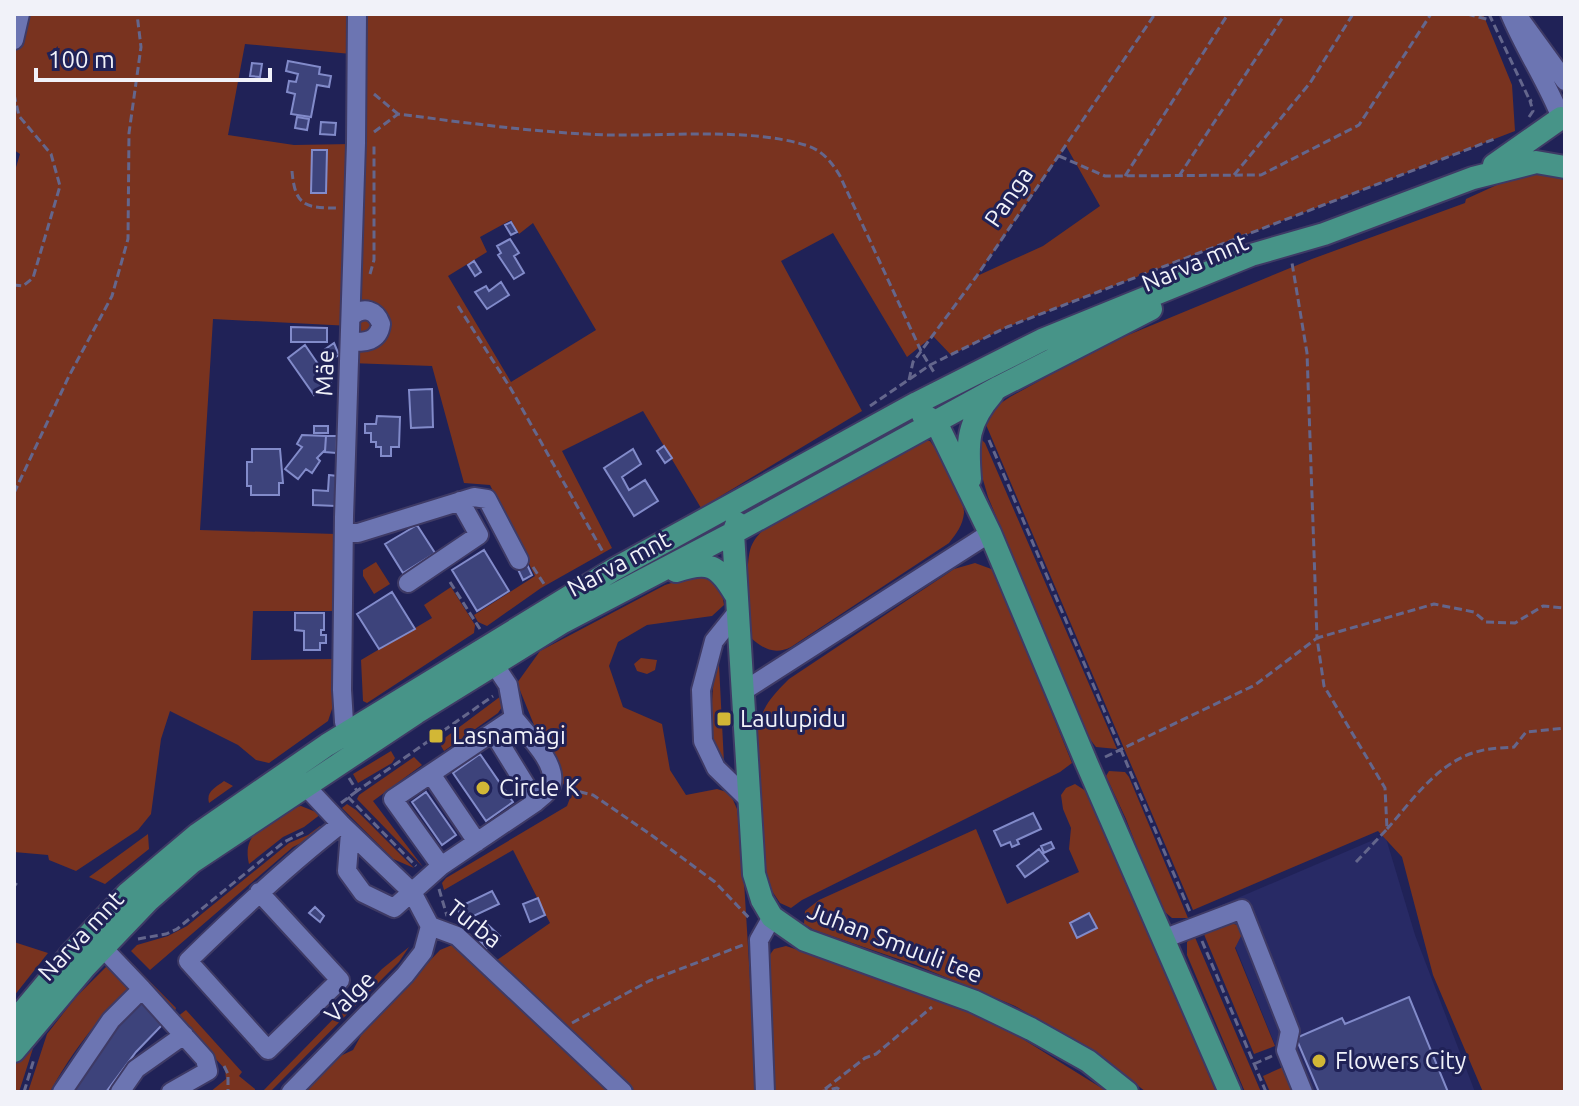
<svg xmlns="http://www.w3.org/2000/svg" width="1579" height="1106" font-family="Ubuntu,sans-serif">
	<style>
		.built { fill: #282a65 }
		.green { fill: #79331f; fill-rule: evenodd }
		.building { fill: #3d437b; stroke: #828bca; stroke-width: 2 }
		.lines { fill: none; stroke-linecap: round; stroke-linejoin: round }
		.minor-casing { stroke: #3e3a65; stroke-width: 22 }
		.major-casing { stroke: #3e3a65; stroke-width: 26 }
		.path { stroke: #64668c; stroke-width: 3; stroke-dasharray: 8 4; stroke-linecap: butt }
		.minor { stroke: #6c75b2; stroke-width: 18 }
		.major { stroke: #479488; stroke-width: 22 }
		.poi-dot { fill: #d2b736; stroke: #202257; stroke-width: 3 }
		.labels { text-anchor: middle; stroke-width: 6; stroke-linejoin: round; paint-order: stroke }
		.street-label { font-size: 24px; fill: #f1f2f9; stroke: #202257 }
		.poi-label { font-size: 24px; fill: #f1f2f9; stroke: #202257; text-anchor: start }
	</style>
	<rect width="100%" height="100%" fill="#202257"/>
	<!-- built -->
	<path class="built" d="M1385 835 1415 935 1475 1092H1294L1219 906Z"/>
	<!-- green -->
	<path class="green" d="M20 14H1483L1512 85 1515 131 1007 327 951 355 933 336 907 357 833 233 781 261 862 411 701 508 643 411 562 451 612 548 541 588 487 626 478 622 474 615 535 576 490 485 464 483 432 366 350 363 351 326 213 319 200 530 336 534 334 611H253L251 660 335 659 334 703 328 721 269 763 256 760 238 745 170 711 161 739 151 814 138 830 76 871 49 860 48 855 14 852V174L20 154 14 150V40ZM245 44 351 54V144L294 145 228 135ZM1066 146 1100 206 1043 246 977 276ZM511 220 519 234 533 223 596 330 511 382 448 276 487 252 480 237Z
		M1540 172 1556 176 1565 181V1092H1483L1433 975 1402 857 1378 831 1193 910 984 420 992 409 1010 397 1104 345 1312 259 1465 203 1466 199 1523 173Z
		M980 438 985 443 1117 749 1096 747 1089 738 988 497 977 459Z
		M922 440 930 441C941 456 964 495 964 513 963 525 956 534 949 543L791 647C775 655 763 649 751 638 750 615 744 567 751 547 754 539 760 533 766 527Z
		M376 562 390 584 374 594 363 576V570Z
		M975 563 994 570 1072 763 1060 772 802 900 791 908 780 903 772 891 762 867 757 736C761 708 769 699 789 679L954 569Z
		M694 576H707L721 588 724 605 712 616 647 625 618 642 609 666 623 707 662 724 670 770 686 795 717 789 730 793 737 809 742 849 757 1092H631L550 1016 497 960 550 923 513 850 444 890 442 883 446 878 567 806 570 798 566 789 534 725 517 683 540 651 665 585Z
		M451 587 475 625 474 633 367 703 363 701 361 660 432 618 424 605Z
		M641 658 657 660 655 670 647 674 637 671 634 664Z
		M716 662 719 665 724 763C705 750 713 683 716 662Z
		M501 696 502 707 498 713 444 751 441 746 442 740Z
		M391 751 395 758 392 763 358 783 353 774Z
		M414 757 422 765 373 801 423 867 357 799 359 795Z
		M1109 771 1125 772 1129 777 1188 918H1172L1160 908 1126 819 1106 776Z
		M224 781 233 786 209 803C206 791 215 788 224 781Z
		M1075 784 1089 793 1216 1092H1146L1102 1057 1015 1006 916 965 814 930 804 924 805 911 819 900 976 829 1007 904 1079 872 1069 849 1071 828 1063 809 1061 795 1066 788ZM1089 913 1097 927 1077 937 1070 924Z
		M347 804 356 810 414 868 393 859 342 808Z
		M301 806 321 814 304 827 283 837 249 864C243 838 257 830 277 817 285 812 292 807 301 806Z
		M320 826 323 829 313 837 293 847 150 970 131 951 137 945 168 936 187 926 289 843 308 835Z
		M148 834 149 849 105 884 89 877Z
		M1228 922 1237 925 1242 934 1235 948 1275 1046 1254 1054 1203 932Z
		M1194 935 1261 1092H1245L1187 955V942Z
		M14 942 48 953 14 996Z
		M452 945 460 948 612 1092H305L338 1057 353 1050 364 1030 440 950Z
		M786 946 942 997 997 1023 1108 1092H773L766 960 774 949Z
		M409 947 399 962 270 1092H262L382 969Z
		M121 952 176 1008 174 1014 120 954Z
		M108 965 131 989 123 1000 120 997C92 1026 69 1057 50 1092H28L47 1034 76 997Z
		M186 1010 242 1072 239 1076 255 1089V1092H210L226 1079 225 1069 177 1017Z
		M36 1039 19 1092H14V1064Z
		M1283 1067 1293 1092H1270L1263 1076Z"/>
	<!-- building -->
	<path class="building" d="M288 61 320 67 319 74 331 76 329 87 317 85 311 117 291 114 295 94 287 92 289 81 296 82 298 74 286 71Z
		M252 63 262 64 260 77 250 76Z
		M297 117 309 119 307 130 295 128Z
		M321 122 336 123 335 135 320 134Z
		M312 150H327L326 193H311Z
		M511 222 517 232 511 235 505 225Z
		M510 239 519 253 514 256 524 273 514 279 498 255 501 253 497 246Z
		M474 261 481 272 475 276 468 265Z
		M501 282 509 295 487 309 475 292 486 286 489 291Z
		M291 327 327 328V342H291Z
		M334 343 339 355 331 360 324 350Z
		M305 345 331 383 314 395 288 358Z
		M432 389 433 427 411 428 409 390Z
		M377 416 400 417 399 447H391V456H381V447H376V442H371V433H365V424H376Z
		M314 426H328V433H314Z
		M302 435 326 436 325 450 317 458 320 461 312 473 306 469 298 479 285 469 302 447 297 444Z
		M326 436H337L336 453 325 452Z
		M664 446 672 458 665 463 657 451Z
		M252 449H280L283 483H279V495H251V486H247V462H252Z
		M633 449 641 464 622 477 629 490 645 480 658 501 634 516 604 468Z
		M329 475 337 476 336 506 313 505V490L328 491Z
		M417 525 435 553 403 573 385 544Z
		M484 550 509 591 477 611 452 570Z
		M524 558 532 575 523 580 515 563Z
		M392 592 415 629 379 649 357 614Z
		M295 613H324V630H321V635H326V643H320V650H304V631L295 630Z
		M480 754 513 802 486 821 453 773Z
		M426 792 456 835 442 845 412 802Z
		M1033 813 1041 829 1017 840 1019 844 1012 847 1010 842 1001 846 994 831Z
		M1051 842 1054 848 1044 853 1041 846Z
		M1039 849 1048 861 1025 877 1017 866Z
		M492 891 499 904 463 921 457 908Z
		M538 898 545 915 530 922 523 904Z
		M315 907 324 916 320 922 309 913Z
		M1089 913 1097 928 1077 938 1070 923Z
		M487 924 500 936 487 948 475 936Z
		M142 996 165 1022 136 1052 106 1092H69L110 1032Z
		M1409 997 1448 1092H1319L1296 1038 1342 1018 1345 1024Z"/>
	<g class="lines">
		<!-- minor casing -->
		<g class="minor-casing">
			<path id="minor" d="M357 14 356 143 344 517 342 690 344 722 357 743
				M1510 14C1525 50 1547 82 1561 118
				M1520 19 1565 81
				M14 40 20 14
				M351 340C364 344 379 341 381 324 376 310 364 306 352 316
				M344 533H358L474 497 487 499 519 560
				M408 583 479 535 460 501
				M739 610 714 641 701 690 703 741 716 768 749 800
				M742 692 990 533
				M514 718C526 734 556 761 552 783 551 791 542 796 536 802
				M431 774 477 842
				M297 777 341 824 412 892 430 926
				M350 833 347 871 363 893 394 908 441 866 393 799 514 718 508 685 494 664
				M441 866 536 802 493 732
				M259 892 340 980 268 1050 188 961C237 913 287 866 341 824
				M430 926 457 936 623 1092
				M1163 939 1242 909 1290 1031 1286 1050 1303 1092
				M142 989 205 1059 208 1071 171 1092
				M62 1092 111 1020 142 989 103 948
				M120 1092 136 1069 184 1035
				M291 1092 405 975 423 952 430 926
				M765 1092 759 940 772 917"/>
		</g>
		<!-- major casing -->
		<g class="major-casing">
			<path id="major" d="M1494 165 1561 118
				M923 415 936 422 990 533 1087 764 1230 1092
				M970 479C967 441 967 423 993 393
				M737 523 733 533 754 874 762 900 772 917 805 940 973 1001 1031 1029 1088 1061 1127 1092
				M676 571C709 560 718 565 735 594
				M14 1022 70 955 127 894 198 834 327 745 613 570 917 403 1042 340 1251 255 1324 234 1473 178 1536 162 1565 167
				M14 1051 85 967 149 900 192 862 416 713 563 622 733 533 999 387 1151 309"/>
		</g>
		<!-- path -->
		<path class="path" d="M1467 14 1490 20
			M1489 14 1530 101
			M14 94 19 116 51 154 60 186 33 278 23 286 14 285
			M374 94 398 114
			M1529 117 1533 111 1530 101 1534 99
			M374 132 398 114C468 123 539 133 610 135 669 136 750 128 805 145 822 150 831 161 840 176L921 351 935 374
			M1059 156 1105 176 1261 175 1359 125 1431 14
			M292 171C295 207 306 208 339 208
			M1234 175 1310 83 1353 14
			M1125 176 1228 14
			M1179 176 1285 14
			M370 274 374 260V146
			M458 306 511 389 603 552
			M909 380 913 362 976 277 1155 14
			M870 406 930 365 1007 327 1497 138
			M989 440 1190 912
			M14 493 69 376 112 296 128 239 129 133 141 47 137 14
			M533 567 546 587
			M450 582 480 629
			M1105 757 1255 685 1317 638 1307 353 1292 263
			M349 778 357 791 493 696
			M568 789 593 795 650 834 715 882 751 920
			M348 797 416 866
			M341 803 357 791
			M1387 829C1412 801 1437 763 1476 752 1488 748 1502 748 1514 747L1526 732 1565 728
			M1356 862 1387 829 1385 788 1324 686 1317 638 1434 604 1474 612 1486 622 1515 623 1543 606 1565 608
			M14 883 17 885
			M439 889 447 916
			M138 939 166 934 177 929 284 842 304 832
			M1202 941 1266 1092
			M572 1023 649 981 743 945
			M1254 1064 1272 1056
			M224 1066 228 1074V1092
			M825 1089 865 1058 876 1054 932 1007
			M24 1092 34 1059
			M820 1092 837 1088 844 1092"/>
		<!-- minor -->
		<use href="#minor" class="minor"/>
		<!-- major -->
		<use href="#major" class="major"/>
	</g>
	<!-- markers -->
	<g class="poi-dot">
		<rect x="716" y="711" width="16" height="16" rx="4"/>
		<rect x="428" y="728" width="16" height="16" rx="4"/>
		<circle cx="483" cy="788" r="8"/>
		<circle cx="1319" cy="1061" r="8"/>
	</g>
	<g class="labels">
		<!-- street labels -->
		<g class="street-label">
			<text transform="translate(1009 197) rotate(-56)" y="8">Panga</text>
			<text transform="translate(1195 263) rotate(-23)" y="8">Narva mnt</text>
			<text transform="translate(325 373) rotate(-88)" y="8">Mäe</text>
			<text transform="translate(619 564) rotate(-28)" y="8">Narva mnt</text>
			<text transform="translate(474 924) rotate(38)" y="8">Turba</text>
			<text transform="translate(81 936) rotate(-47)" y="8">Narva mnt</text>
			<text transform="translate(895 943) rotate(21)" y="8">Juhan Smuuli tee</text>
			<text transform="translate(350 997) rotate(-46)" y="8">Valge</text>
		</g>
		<!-- poi labels -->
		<g class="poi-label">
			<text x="740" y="727">Laulupidu</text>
			<text x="452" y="744">Lasnamägi</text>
			<text x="499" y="796">Circle K</text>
			<text x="1335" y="1069">Flowers City</text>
		</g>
	</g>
	<!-- border -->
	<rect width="1579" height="1106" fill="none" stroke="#f1f2f9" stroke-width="32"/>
	<!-- scale -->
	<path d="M36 68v12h234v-12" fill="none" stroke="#f1f2f9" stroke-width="4"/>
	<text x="48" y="68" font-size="24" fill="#f1f2f9" stroke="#202257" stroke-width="6" paint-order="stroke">100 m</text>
</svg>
